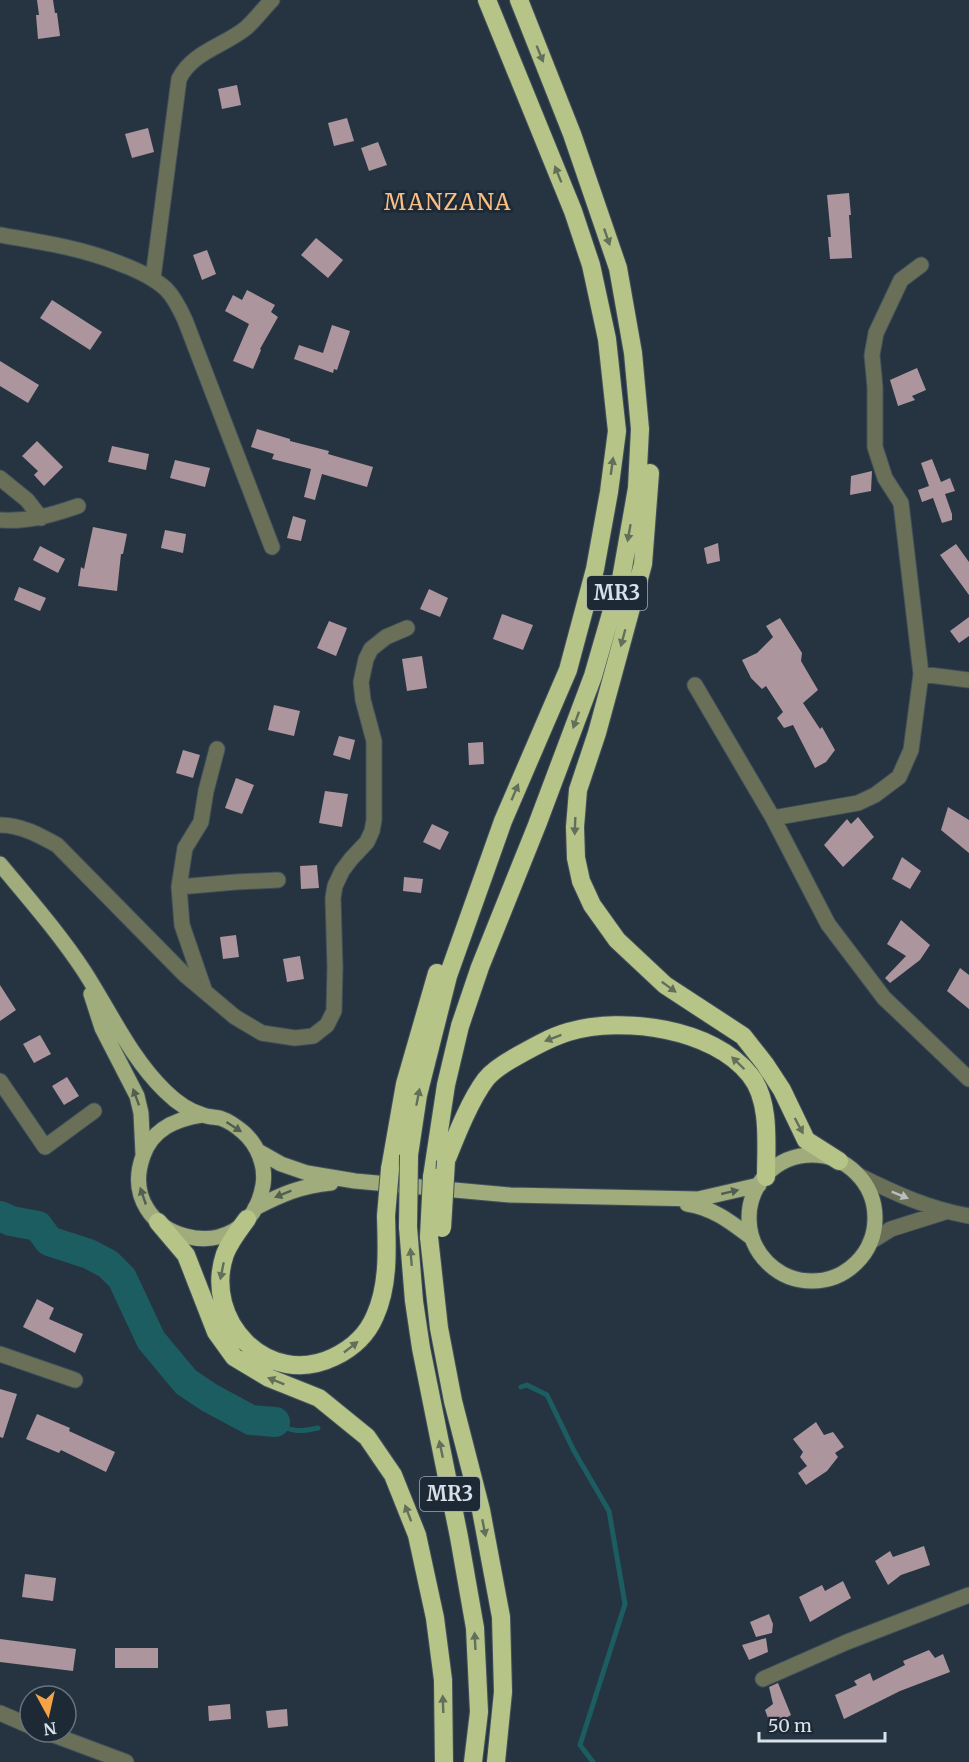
<svg xmlns="http://www.w3.org/2000/svg" width="969" height="1762" font-family="Merriweather,serif">
	<style>
		.lines { fill: none; stroke-linecap: round; stroke-linejoin: round }
		.stream { stroke: #1b5d60; stroke-width: 5 }
		.river { stroke: #1b5d60; stroke-width: 30 }
		.building { fill: #ac959d }
		.minor-casing { stroke: #42505c; stroke-width: 17 }
		.major-casing { stroke: #42505c; stroke-width: 17 }
		.highway-casing { stroke: #42505c; stroke-width: 20 }
		.minor { stroke: #6a7058; stroke-width: 15 }
		.major { stroke: #a0ac7b; stroke-width: 15 }
		.highway { stroke: #b6c488; stroke-width: 18 }
		.highway-bridge-casing { stroke: #42505c; stroke-width: 20; stroke-linecap: butt }
		.highway-bridge { stroke: #b6c488; stroke-width: 18 }
		.oneway { fill: #626f5b }
		.oneway2 { fill: #515e52 }
		.oneway3 { fill: #b7bfbe }
		.labels { text-anchor: middle; stroke-width: 6; stroke-linejoin: round; paint-order: stroke }
		.shield { fill: #1d2a36; stroke: #a0aab3; stroke-width: 1.5 }
		.shield-label { font-size: 20px; font-weight: bold; fill: #d8e1e9 }
		.neighbourhood-label { font-size: 22px; letter-spacing: 1.5px; fill: #f9bf85; stroke: #1d2a36 }
	</style>
	<rect width="100%" height="100%" fill="#263441"/>
	<g class="lines">
		<!-- stream -->
		<path class="stream" d="M521 1387 527 1385 547 1395 574 1451 609 1511 625 1604 580 1745 593 1762
			M275 1422C290 1432 301 1432 318 1428"/>
		<!-- river -->
		<path class="river" d="M0 1216 11 1221 38 1226 49 1241 89 1254 108 1264 122 1278 151 1340 186 1382 210 1398 251 1420 275 1422"/>
	</g>
	<!-- building -->
	<path class="building" d="M37 0H53L55 13H57L60 36 38 39 36 15H39Z
		M237 85 241 105 222 109 218 89Z
		M347 118 354 141 334 146 328 123Z
		M148 128 154 152 132 158 125 134Z
		M378 142 387 165 369 171 361 148Z
		M849 193 851 215H849L852 258 830 259 828 237H831L827 195Z
		M316 238 343 260 328 278 301 255Z
		M207 250 216 274 202 280 193 255Z
		M247 290 275 305 271 312 278 317 260 349 261 350 253 369 233 361 249 324 225 311 233 295 242 300Z
		M52 300 102 332 90 350 40 318Z
		M332 325 350 331 337 370 334 369 333 373 294 359 299 345 323 353Z
		M0 361 39 385 28 403 0 386Z
		M917 368 926 390 912 396 915 400 898 406 890 380Z
		M257 429 290 439V441L329 451 328 454 373 467 367 487 322 474 315 500 304 497 311 469 272 459 274 454 251 447Z
		M37 441 63 467 44 486 34 475 38 471 22 456Z
		M112 446 149 454 146 470 108 462Z
		M932 459 941 482 950 478 955 491 945 494 952 514V520L942 523 933 498 922 502 918 490 929 486 921 463Z
		M175 460 210 468 205 487 170 478Z
		M872 471 871 491 850 495 851 476Z
		M293 516 306 520 301 541 287 538Z
		M93 527 127 534 123 554H121L117 591 78 586 81 567 84 569Z
		M165 530 186 534 183 553 161 548Z
		M718 543 720 561 707 564 704 548Z
		M956 544 969 562V595L940 555Z
		M40 546 65 559 58 573 33 560Z
		M19 587 46 598 40 611 14 600Z
		M429 589 448 598 440 617 420 609Z
		M502 614 533 625 523 650 493 639Z
		M969 617V636L959 643 950 631Z
		M780 618 802 653 801 661 818 690 803 703 820 729 822 727 835 750 826 762 815 768 793 725 784 728 777 718 783 712 766 686 762 689 751 678 742 660 757 653 773 637 766 626Z
		M329 621 347 628 336 656 317 648Z
		M422 656 427 688 407 691 402 659Z
		M274 705 300 711 294 736 268 730Z
		M339 736 355 740 350 760 333 755Z
		M483 742 484 764 469 765 468 743Z
		M183 750 200 755 193 778 176 773Z
		M236 778 254 785 242 814 225 808Z
		M325 791 348 794 342 827 319 823Z
		M948 807 969 820V853L941 830Z
		M858 817 874 837 843 867 824 845 847 819 851 824Z
		M432 824 449 832 440 850 423 842Z
		M902 857 921 871 910 889 892 879Z
		M317 865 319 888 301 889 300 866Z
		M404 877 423 879 421 893 403 891Z
		M901 920 930 945 920 960 890 983 885 978 906 956 887 944Z
		M236 935 239 957 223 959 220 937Z
		M300 956 304 979 287 982 283 959Z
		M960 968 969 975V1009L947 991Z
		M0 985 16 1010 0 1021Z
		M40 1035 51 1054 34 1063 23 1044Z
		M67 1077 79 1096 64 1105 52 1086Z
		M37 1299 54 1308 49 1319 83 1334 75 1353 23 1327Z
		M0 1389 17 1394 3 1438 0 1437Z
		M37 1414 70 1428 69 1431 115 1452 106 1472 61 1450 59 1453 26 1439Z
		M816 1422 824 1435 833 1432 844 1447 835 1453 838 1457 827 1471 806 1485 798 1473 807 1466 800 1457 803 1452 793 1439Z
		M924 1546 930 1565 901 1575 888 1585 875 1561 890 1551 893 1557Z
		M25 1574 56 1578 53 1601 22 1597Z
		M843 1581 851 1598 810 1622 799 1597 822 1585 825 1591Z
		M769 1614 773 1624 772 1633 756 1637 750 1622Z
		M766 1638 768 1652 749 1660 742 1645Z
		M0 1639 76 1649 73 1671 0 1662Z
		M115 1648H158V1668H115Z
		M929 1650 935 1658 943 1654 950 1672 900 1691 844 1719 835 1695 857 1685 854 1681 870 1673 873 1681 905 1665 903 1661Z
		M778 1683 791 1715 771 1726 765 1710 773 1704 769 1687Z
		M230 1704 231 1719 209 1721 208 1706Z
		M287 1709 288 1726 268 1728 266 1711Z"/>
	<g class="lines">
		<!-- minor casing -->
		<g class="minor-casing">
			<path id="minor" d="M0 235C42 242 82 248 121 264 137 270 153 277 166 289 174 297 180 309 185 320L272 547
				M153 278 179 79C192 52 224 46 246 28 255 20 263 9 272 0
				M0 478 27 500 41 518
				M0 520C28 522 52 515 78 506
				M921 674 969 680
				M695 685 773 818 828 924 884 998 969 1079
				M773 818 858 803 875 795 899 777 911 750 921 674 901 503 885 478 875 447V387L872 355 876 333 901 280 921 265
				M0 825C21 825 39 835 57 845L185 975 235 1017 262 1033 295 1038 313 1036 327 1025 334 1011 335 967 333 898 335 886 342 871 351 859 367 842 372 831 374 820V741L363 700 361 682 366 659 371 649 386 637 407 628
				M179 887 236 882 278 880
				M205 992 182 925 179 887 185 848 201 822 206 791 217 749
				M0 1081 45 1147 94 1111
				M858 1175C894 1193 929 1209 969 1216
				M870 1242 891 1229 945 1212
				M0 1354 75 1380
				M763 1679 847 1642 969 1595
				M0 1713 30 1726
				M46 1732 126 1762"/>
		</g>
		<!-- major casing -->
		<g class="major-casing">
			<path id="major" d="M0 864C29 899 59 933 84 971 110 1011 130 1057 165 1091 175 1101 189 1111 203 1115 208 1117 215 1117 220 1118 229 1121 236 1126 243 1132 258 1145 266 1166 263 1185 247 1277 113 1239 143 1156 152 1129 176 1119 202 1115
				M91 994 102 1028 137 1096 141 1113 143 1154
				M258 1151 281 1164 307 1173 355 1181 510 1195 698 1199 759 1185
				M749 1218a63 63 0 1 1 126 0a63 63 0 1 1-126 0Z
				M687 1204C714 1208 732 1223 752 1238
				M255 1208C282 1194 301 1186 331 1183"/>
		</g>
		<!-- highway casing -->
		<g class="highway-casing">
			<path id="highway" d="M650 473 643 564 597 733 578 790 575 827 576 858 581 881 592 905 617 940 665 985 743 1036 765 1064 782 1090 806 1140 839 1161
				M409 1155 418 1095 448 976 503 821 568 670 595 569 609 492 617 431 607 339 591 265 573 211 487 0
				M446 1161C456 1136 470 1100 486 1079 494 1069 508 1061 519 1055 535 1046 551 1037 568 1032 623 1016 713 1028 750 1075 771 1101 766 1146 766 1177
				M390 1169 405 1084 437 973
				M432 1177 446 1085 460 1026 480 967 537 825 593 676 621 579 637 488 640 429 633 353 618 268 572 134 519 0
				M247 1219C239 1230 230 1241 225 1254 202 1321 268 1389 334 1357 353 1348 367 1335 375 1316 389 1285 387 1249 386 1216
				M158 1222 186 1255 216 1332 234 1357 269 1378 319 1398 367 1437 393 1475 417 1535 435 1618 443 1680 444 1762
				M408 1227 414 1301 421 1348 459 1537 475 1628 479 1712 473 1762
				M429 1237 439 1328 453 1401 481 1510 501 1617 503 1692 496 1762"/>
		</g>
		<!-- minor -->
		<use href="#minor" class="minor"/>
		<!-- major -->
		<use href="#major" class="major"/>
		<!-- highway -->
		<use href="#highway" class="highway"/>
		<!-- highway-bridge casing -->
		<g class="highway-bridge-casing">
			<path id="highway-bridge" d="M386 1216 390 1169
				M408 1227 409 1155
				M442 1228 446 1161
				M429 1237 432 1177"/>
		</g>
		<!-- highway-bridge -->
		<use href="#highway-bridge" class="highway-bridge"/>
	</g>
	<!-- one-way arrows -->
	<defs><path id="oneway-solid" d="M-6-.8H1V-3.2L6.5 0L1 3.2V.8H-6Z" transform="scale(1.5)"/></defs>
	<g class="oneway">
		<use href="#oneway-solid" transform="translate(540 54) rotate(68)"/>
		<use href="#oneway-solid" transform="translate(558 174) rotate(-112)"/>
		<use href="#oneway-solid" transform="translate(607 237) rotate(71)"/>
		<use href="#oneway-solid" transform="translate(612 466) rotate(-82)"/>
		<use href="#oneway-solid" transform="translate(629 533) rotate(100)"/>
		<use href="#oneway-solid" transform="translate(623 638) rotate(105)"/>
		<use href="#oneway-solid" transform="translate(576 720) rotate(110)"/>
		<use href="#oneway-solid" transform="translate(515 792) rotate(-67)"/>
		<use href="#oneway-solid" transform="translate(575 826) rotate(92)"/>
		<use href="#oneway-solid" transform="translate(669 987) rotate(36)"/>
		<use href="#oneway-solid" transform="translate(553 1038) rotate(159)"/>
		<use href="#oneway-solid" transform="translate(738 1063) rotate(-136)"/>
		<use href="#oneway-solid" transform="translate(418 1097) rotate(-79)"/>
		<use href="#oneway-solid" transform="translate(799 1126) rotate(62)"/>
		<use href="#oneway-solid" transform="translate(411 1257) rotate(-95)"/>
		<use href="#oneway-solid" transform="translate(222 1271) rotate(101)"/>
		<use href="#oneway-solid" transform="translate(351 1347) rotate(-38)"/>
		<use href="#oneway-solid" transform="translate(276 1381) rotate(-158)"/>
		<use href="#oneway-solid" transform="translate(441 1449) rotate(-102)"/>
		<use href="#oneway-solid" transform="translate(408 1513) rotate(-111)"/>
		<use href="#oneway-solid" transform="translate(484 1528) rotate(79)"/>
		<use href="#oneway-solid" transform="translate(475 1641) rotate(-93)"/>
		<use href="#oneway-solid" transform="translate(443 1704) rotate(-92)"/>
	</g>
	<g class="oneway2">
		<use href="#oneway-solid" transform="translate(136 1097) rotate(-110)"/>
		<use href="#oneway-solid" transform="translate(234 1127) rotate(33)"/>
		<use href="#oneway-solid" transform="translate(730 1192) rotate(-13)"/>
		<use href="#oneway-solid" transform="translate(283 1194) rotate(158)"/>
		<use href="#oneway-solid" transform="translate(143 1196) rotate(-109)"/>
	</g>
	<use class="oneway3" href="#oneway-solid" transform="translate(900 1195) rotate(22)"/>
	<g class="labels">
		<!-- shield labels -->
		<g class="shield">
			<rect x="587" y="576" width="60" height="34" rx="4.5"/>
			<rect x="420" y="1477" width="60" height="34" rx="4.5"/>
		</g>
		<g class="shield-label">
			<text x="617" y="600">MR3</text>
			<text x="450" y="1501">MR3</text>
		</g>
		<!-- neighbourhood labels -->
		<g class="neighbourhood-label">
			<text x="448" y="210">MANZANA</text>
		</g>
	</g>
	<!-- north arrow -->
	<g transform="translate(48 1714) rotate(172)"><circle r="28" fill="#1d2a36" stroke="#68737e" stroke-width="1.5"/>
	<path d="M0-4.5L10 22L0 15L-10 22Z" fill="#f5a345"/>
	<text y="-9" font-size="16" font-weight="bold" text-anchor="middle" fill="#d8e1e9">N</text>
	</g>
	<!-- scale -->
	<path d="M759 1732v9h126v-9" fill="none" stroke="#d8e1e9" stroke-width="3"/>
	<text x="768" y="1732" font-size="18" fill="#d8e1e9" stroke="#1d2a36" stroke-width="4.5" paint-order="stroke">50 m</text>
</svg>
